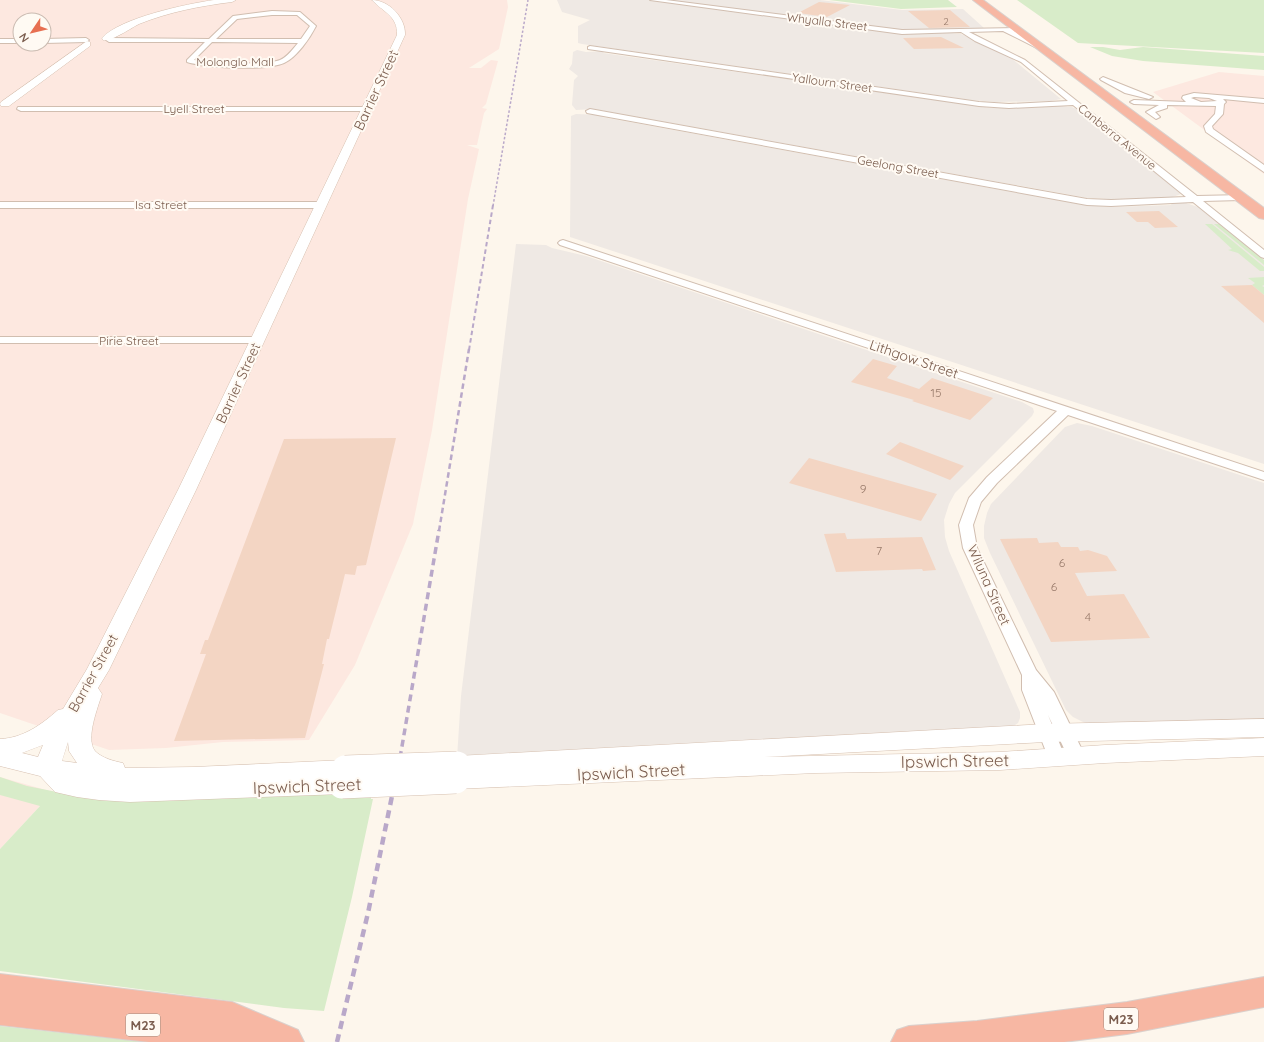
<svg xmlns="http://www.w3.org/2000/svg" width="1264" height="1042" font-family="Quicksand,sans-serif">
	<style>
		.commercial { fill: #fde8e0; fill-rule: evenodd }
		.industrial { fill: #efe9e4 }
		.green { fill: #d8ecc9 }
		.building { fill: #f3d5c3 }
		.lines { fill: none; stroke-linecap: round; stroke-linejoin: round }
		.street-casing { stroke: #d1beb0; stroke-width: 2 }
		.secondary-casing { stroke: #d6c0b0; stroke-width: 1 }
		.highway-casing { stroke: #dad1cd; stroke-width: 2 }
		.street { fill: #fff; fill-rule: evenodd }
		.secondary { fill: #fff; fill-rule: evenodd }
		.highway { fill: #f7b7a3; fill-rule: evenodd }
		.rail-far4 { stroke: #b9a8c9; stroke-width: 1.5; stroke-dasharray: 2.5 2; stroke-linecap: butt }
		.rail-far3 { stroke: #b9a8c9; stroke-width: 2; stroke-dasharray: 4.5 3; stroke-linecap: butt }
		.rail-far2 { stroke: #b9a8c9; stroke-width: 2.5; stroke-dasharray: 5.5 3.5; stroke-linecap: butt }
		.rail-far1 { stroke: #b9a8c9; stroke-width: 3.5; stroke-dasharray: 7 4.5; stroke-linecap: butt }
		.rail { stroke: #b9a8c9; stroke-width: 4.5; stroke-dasharray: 8 5.5; stroke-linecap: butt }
		.secondary-bridge-casing { stroke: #d6c0b0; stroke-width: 28; stroke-linecap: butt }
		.secondary-bridge { stroke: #fff; stroke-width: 27 }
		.labels { text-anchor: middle; stroke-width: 4; stroke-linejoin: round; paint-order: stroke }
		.far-number-label { font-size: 10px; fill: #987a6a }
		.far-street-label { font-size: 12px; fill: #7a5c4d; stroke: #fffaf3 }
		.number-label { font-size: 12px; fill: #987a6a }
		.shield { fill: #fffaf3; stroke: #a28b7f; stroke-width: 1 }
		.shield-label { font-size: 13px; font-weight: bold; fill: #7a5c4d }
		.street-label { font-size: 14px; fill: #7a5c4d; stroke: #fffaf3 }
		.near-street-label { font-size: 17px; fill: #7a5c4d; stroke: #fffaf3 }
	</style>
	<rect width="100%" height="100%" fill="#fdf6ec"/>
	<!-- commercial -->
	<path class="commercial" d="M0 0H507L508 7 499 49 469 68H481L491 60 498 61 486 104 482 108 487 109 484 113 477 145H467L479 149 468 199 432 430 413 524 355 665 309 740 223 742 166 748 109 750 0 713ZM20 20H44V44H20Z
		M1219 72 1264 76V174L1153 92Z
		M0 777 53 792 0 849Z"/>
	<!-- industrial -->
	<path class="industrial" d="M557 0H820L902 10 963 9 984 28 948 30 952 33 961 34 1005 53 1061 99 1051 101 995 102 971 100 582 44 578 43V26L590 20 562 12Z
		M577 50 586 52 605 51 603 53 992 108 1051 107 1049 105 1072 107 1080 111 1181 194 1170 198 1109 199 1088 198 593 109 576 110 572 105 574 80 578 76 569 69 572 64 573 52Z
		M576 114 605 115 602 117 1084 205 1112 207 1172 205 1168 202H1171L1186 203 1198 207 1264 260V464L570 237 571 116Z
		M516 244 546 245 552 248 586 256 1022 402 1033 408 1034 412 1032 416 955 493 949 504 944 520 945 537 949 551 1020 712V718L1018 723 1012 727 457 758 461 696Z
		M1077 423 1092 426 1264 483V719L1089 725 1073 717 1066 710 990 553 984 538V526L987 513 991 504 1065 427Z"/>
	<!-- green -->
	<path class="green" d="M829 0H948L957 7 901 9Z
		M1017 0H1264V53L1078 43Z
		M1090 47H1103L1120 50 1143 47 1264 56V70L1143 61 1112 56Z
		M1205 224H1212L1264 267V271H1260L1238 253 1228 250 1232 249Z
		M1214 224H1219L1264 260V265Z
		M1264 277V285L1262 286 1264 287V295L1252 285 1255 283 1248 278Z
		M0 777 27 786 72 795 320 793V795L371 794V799H373L352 897 324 1011 284 1008 0 971V849L40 806 0 795Z
		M0 1026 145 1042H0Z"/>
	<!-- building -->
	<path class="building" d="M819 2 850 5 827 17 798 13Z
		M950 10 970 27 929 28 908 11Z
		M941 37 964 48 914 49 903 38Z
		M1159 211 1178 227 1155 228 1148 222H1137L1126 212Z
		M1252 285 1264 295V323L1221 286Z
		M873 359 897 366 887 378 919 389 932 378 993 398 970 420 912 401 914 400 851 382Z
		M396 438 366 565 357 566 355 575 345 574 329 639H327L322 664H324L305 738 174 741 206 654H200L205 640H208L284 439Z
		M900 442 964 466 950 480 886 454Z
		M809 458 937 494 921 521 789 483Z
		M845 533 847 539 922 537 936 570 923 571 922 569 836 572 824 534Z
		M1037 538 1039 543 1058 542 1061 547H1078L1080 551 1088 550 1107 556 1117 571 1075 573 1087 596 1124 594 1150 638 1051 642 1000 539Z"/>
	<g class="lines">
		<!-- street casing -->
		<g class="street-casing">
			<path id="street" d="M650 0H666L902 30 1019 28V30L1014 31 1041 46V48H1037L1003 31 969 32 1025 60 1197 196 1244 195 1245 197 1241 200 1203 201 1264 250V258L1261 257 1193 202 1111 206 1087 205 587 113 586 111 590 109 1087 199 1111 200 1186 197 1073 105 1009 108 979 106 588 49V47L590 46 979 102 1009 104 1068 101 1021 62 975 41 961 32 902 34Z
				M272 11 300 12 316 26C310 38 297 57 284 63 267 71 206 68 187 62V60L205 42H109L106 40 109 38 209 39 233 16ZM272 15H297L310 26 301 39H216L237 19ZM212 42 298 43C293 49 287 57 280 60 266 66 210 63 194 60Z
				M0 39H20V43H0Z
				M44 39 86 38 89 40 86 42 44 43Z
				M1103 77 1153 97 1149 99 1125 93 1101 80 1100 79Z
				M1194 93 1264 99V103L1223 99 1226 102 1224 104 1223 114 1212 126 1213 129 1264 165V172L1206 132 1204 126 1215 114 1216 106 1167 105V108L1155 112 1160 117 1156 119 1146 112 1159 105 1134 104 1130 102 1134 100 1186 102 1182 98 1183 96ZM1194 97 1209 98 1217 101 1201 102 1191 98Z
				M18 107H367L371 109 367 111H21L17 109Z
				M0 202H321L325 205 321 208H0Z
				M563 240 1264 472V480L1068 415 997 483 981 502 973 525 977 548 1036 670 1054 692 1085 756 1082 761 1076 763 1070 761 1048 715 1065 757 1062 762 1056 764 1050 762 1022 690V675L963 548 959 525 969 498 987 477 1057 411 560 245 558 243 560 241Z
				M0 337H258L264 340 258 343H0Z"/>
		</g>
		<!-- secondary casing -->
		<g class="secondary-casing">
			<path id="secondary" d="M214 0H236L232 2C200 6 169 12 139 24 131 28 111 42 103 40L102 38C120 18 186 4 214 0Z
				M372 0C389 0 406 18 405 35L196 490 109 670 98 688 102 694C98 707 85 739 95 751 102 758 113 761 123 763L125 768 194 767 345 760 354 763 357 769 354 775 348 777 351 778 354 785 351 792 342 794 130 802 99 800 77 797 55 792 40 776 0 766V739C23 738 41 725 58 710L63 709 87 669 178 490 397 35C398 16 383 12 372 0ZM68 742 69 751 77 763 62 761ZM43 745 38 757 22 753Z
				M87 41 90 42V46L9 106H1L0 104 1 102Z
				M1264 719V737L1046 742 764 757 1000 752 1105 745 1264 738V756L1105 763 1000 770 816 773 456 789 447 787 444 780 447 773 451 772 448 771 445 765 448 759 457 756 1046 724Z"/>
		</g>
		<!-- highway casing -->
		<g class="highway-casing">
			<path id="highway" d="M973 0H983L1264 208V219L1259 218Z
				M0 974 232 1002 298 1030 304 1042H149L0 1025Z
				M1264 977V1007L1127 1034 1064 1042H891L897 1030 909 1026 977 1021 1127 1002Z"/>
		</g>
		<!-- street -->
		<use href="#street" class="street"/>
		<!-- secondary -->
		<use href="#secondary" class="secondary"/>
		<!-- highway -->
		<use href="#highway" class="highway"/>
		<!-- rail-far4 -->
		<path class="rail-far4" d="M493 206 528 0"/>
		<!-- rail-far3 -->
		<path class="rail-far3" d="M469 350 493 205"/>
		<!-- rail-far2 -->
		<path class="rail-far2" d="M439 531 469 349"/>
		<!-- rail-far1 -->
		<path class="rail-far1" d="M400 758 439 530"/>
		<!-- rail -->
		<path class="rail" d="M337 1042 368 913 400 757"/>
		<!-- secondary-bridge casing -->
		<g class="secondary-bridge-casing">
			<path id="secondary-bridge" d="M345 769 457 765
				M342 785 456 780"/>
		</g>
		<!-- secondary-bridge -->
		<use href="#secondary-bridge" class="secondary-bridge"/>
	</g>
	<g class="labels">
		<!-- far-number labels -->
		<g class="far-number-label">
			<text x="946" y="25">2</text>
		</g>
		<!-- far-street labels -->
		<g class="far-street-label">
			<text transform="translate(827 22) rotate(7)" y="4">Whyalla Street</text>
			<text x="235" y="66">Molonglo Mall</text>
			<text transform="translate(832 83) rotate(8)" y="4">Yallourn Street</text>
			<text x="194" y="113">Lyell Street</text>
			<text transform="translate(1117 137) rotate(39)" y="4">Canberra Avenue</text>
			<text transform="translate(898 167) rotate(10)" y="4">Geelong Street</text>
			<text x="161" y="209">Isa Street</text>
			<text x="129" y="345">Pirie Street</text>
		</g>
		<!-- number labels -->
		<g class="number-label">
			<text x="936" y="397">15</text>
			<text x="863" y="493">9</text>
			<text x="879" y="555">7</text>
			<text x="1062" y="567">6</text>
			<text x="1054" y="591">6</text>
			<text x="1088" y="621">4</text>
		</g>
		<!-- shield labels -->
		<g class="shield">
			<rect x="1104" y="1008" width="34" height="22" rx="3"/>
			<rect x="126" y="1014" width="34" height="22" rx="3"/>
		</g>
		<g class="shield-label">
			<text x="1121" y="1024">M23</text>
			<text x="143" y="1030">M23</text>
		</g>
		<!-- street labels -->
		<g class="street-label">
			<text transform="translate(376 90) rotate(-65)" y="5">Barrier Street</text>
			<text transform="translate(914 359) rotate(19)" y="5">Lithgow Street</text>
			<text transform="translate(238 383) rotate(-65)" y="5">Barrier Street</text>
			<text transform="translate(989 585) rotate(66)" y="5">Wiluna Street</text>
			<text transform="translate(93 673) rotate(-61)" y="5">Barrier Street</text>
		</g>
		<!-- near-street labels -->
		<g class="near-street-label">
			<text transform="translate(955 761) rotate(-1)" y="6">Ipswich Street</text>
			<text transform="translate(631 772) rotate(-3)" y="6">Ipswich Street</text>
			<text transform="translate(307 786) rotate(-2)" y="6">Ipswich Street</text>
		</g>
	</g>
	<!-- north arrow -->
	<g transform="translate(32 32) rotate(235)"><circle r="19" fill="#fffaf3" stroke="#cabbb1"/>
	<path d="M0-3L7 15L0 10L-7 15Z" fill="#e76f51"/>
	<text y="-6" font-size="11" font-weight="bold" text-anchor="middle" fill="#7a5c4d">N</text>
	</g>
</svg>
